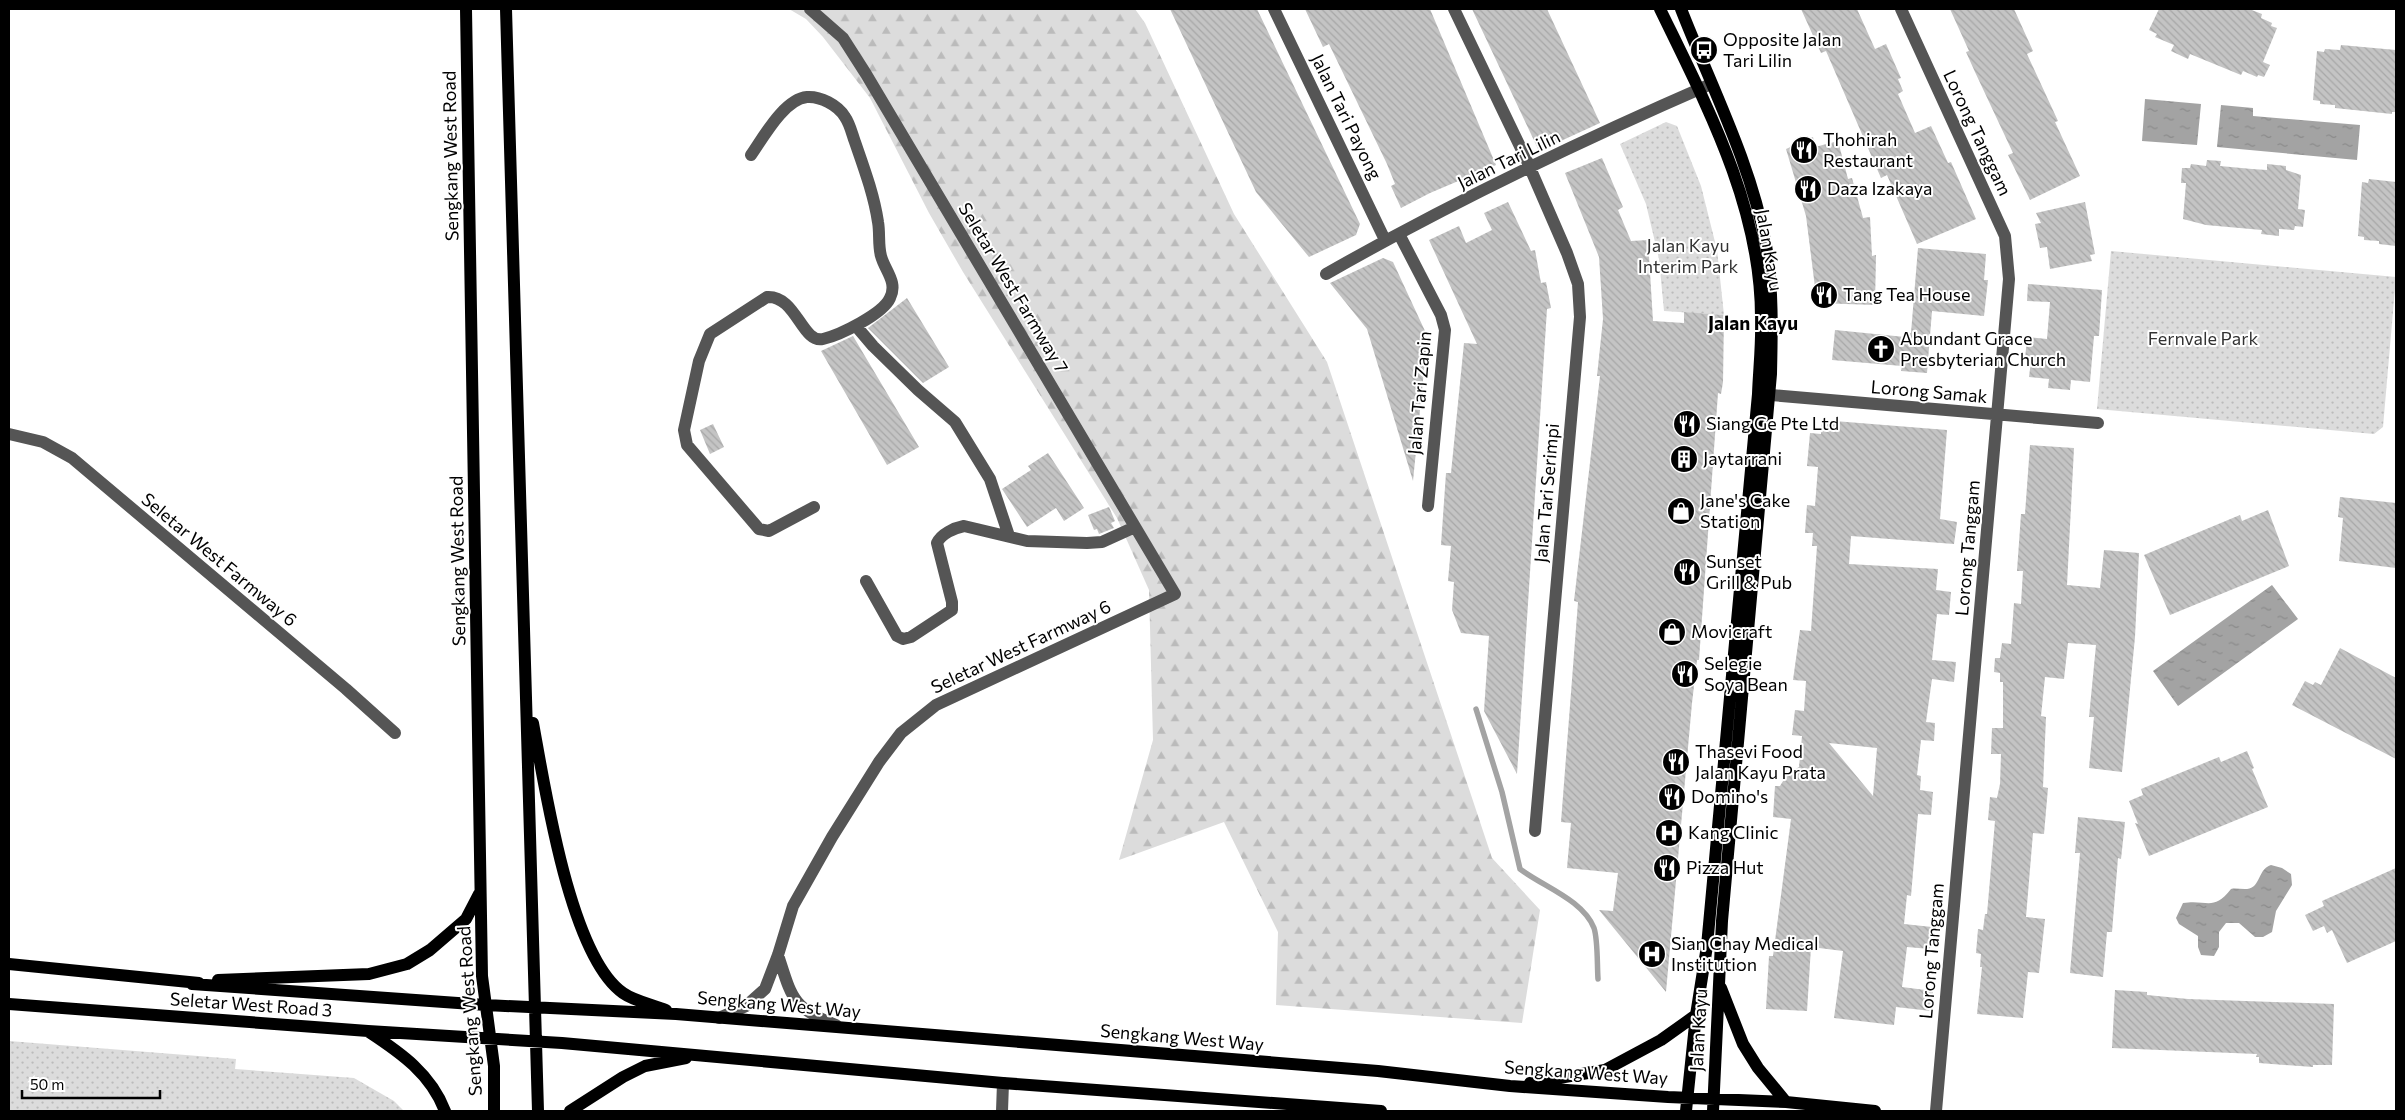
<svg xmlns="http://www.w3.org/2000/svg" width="2405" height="1120" font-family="Commissioner,sans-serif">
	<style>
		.grass { fill: url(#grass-dots) }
		.forest { fill: url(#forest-firs) }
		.water { fill: url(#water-ripples) }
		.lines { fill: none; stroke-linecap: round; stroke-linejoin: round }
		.stream { stroke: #a3a3a3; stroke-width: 5.5 }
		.building { fill: url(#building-back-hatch); fill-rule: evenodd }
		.minor { stroke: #555; stroke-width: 12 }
		.major { stroke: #000; stroke-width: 12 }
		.labels { text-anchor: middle; stroke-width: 4; stroke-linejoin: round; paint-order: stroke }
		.poi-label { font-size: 18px; fill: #000; stroke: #fff; text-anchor: start }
		.street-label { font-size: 18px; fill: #000; stroke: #fff }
		.park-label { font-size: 18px; fill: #333; stroke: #fff }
		.neighbourhood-label { font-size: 19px; font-weight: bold; fill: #000; stroke: #fff }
	</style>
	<defs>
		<pattern id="grass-dots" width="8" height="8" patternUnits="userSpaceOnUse" patternTransform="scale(1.25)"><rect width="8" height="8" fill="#dcdcdc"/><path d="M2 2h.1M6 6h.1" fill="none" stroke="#bbb" stroke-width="1.8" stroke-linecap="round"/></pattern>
		<pattern id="forest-firs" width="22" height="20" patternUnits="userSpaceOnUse" patternTransform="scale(1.25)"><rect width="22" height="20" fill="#dcdcdc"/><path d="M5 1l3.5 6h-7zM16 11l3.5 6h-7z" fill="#bbb"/></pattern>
		<pattern id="water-ripples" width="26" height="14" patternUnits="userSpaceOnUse" patternTransform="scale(1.25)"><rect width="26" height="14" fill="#a3a3a3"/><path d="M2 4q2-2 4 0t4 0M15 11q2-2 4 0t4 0" fill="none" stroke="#8b8b8b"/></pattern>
		<pattern id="building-back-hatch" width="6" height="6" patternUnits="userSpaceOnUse" patternTransform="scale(1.25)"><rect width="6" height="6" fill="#c4c4c4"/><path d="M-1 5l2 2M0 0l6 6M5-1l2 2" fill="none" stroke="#a7a7a7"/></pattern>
	</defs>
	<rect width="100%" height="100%" fill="#fff"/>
	<!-- grass -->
	<path class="grass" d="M1666 122 1677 126 1701 186 1717 250 1724 315 1664 311 1659 259 1646 204 1620 144Z
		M2111 251 2396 277 2383 427 2374 434 2097 409Z
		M9 1041 236 1059 235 1069 354 1078 394 1101 404 1111H9Z"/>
	<!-- forest -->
	<path class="forest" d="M789 9H1135L1145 23 1234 214 1327 362 1492 858 1540 910 1522 1023 1276 1005 1278 932 1224 822 1119 860 1153 740 1149 590 1117 518 963 272 929 213 870 98 823 37 806 19Z"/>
	<!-- water -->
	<path class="water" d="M2145 99 2201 104 2197 145 2142 141Z
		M2221 105 2253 108V116L2360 125 2357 160 2217 147Z
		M2272 585 2298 619 2178 706 2153 671Z
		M2271 865 2282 868 2291 874 2292 885 2276 911 2272 932 2263 937H2255L2239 923H2226L2219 932V947L2214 956 2201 955 2198 947V936L2179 924 2176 918 2183 903C2207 899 2213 912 2231 889 2238 887 2247 892 2254 886 2261 879 2260 869 2271 865Z"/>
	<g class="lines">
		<!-- stream -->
		<path class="stream" d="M1476 709 1502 792 1520 869C1544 887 1583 900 1594 928 1598 940 1597 965 1598 979"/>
	</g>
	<!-- building -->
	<path class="building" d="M1170 9H1257L1360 224 1356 235 1309 257 1277 218 1256 192Z
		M1305 9H1430L1496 165 1430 193 1401 208 1391 186 1395 184 1387 164 1329 44 1323 47Z
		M1472 9H1547L1600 123 1539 151Z
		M1801 9H1857L1875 49 1886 44 1901 78 1898 79 1903 91 1898 94 1915 133 1931 126 1948 163 1951 162 1976 219 1917 244 1887 175 1881 178 1826 51 1821 53Z
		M1950 9H2014L2033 51 2027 54 2058 121 2055 122 2080 176 2030 200 2008 155 2013 153 1975 72 1966 52 1969 51Z
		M2159 9H2249L2262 14 2261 18 2272 23 2271 26 2277 28 2263 62 2270 65 2264 77 2258 75 2257 77 2243 71 2241 75 2190 54 2188 59 2171 51 2174 45 2155 37 2157 34 2149 30Z
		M2341 45 2396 50V112H2392V114L2335 108V105L2320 104V101L2313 100 2317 51 2324 52 2325 49 2340 50Z
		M1813 137 1815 147 1838 141 1848 179 1852 178 1863 218 1870 217 1872 256 1876 255 1875 305 1817 303 1806 216 1786 149Z
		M1602 158 1623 207 1618 210 1631 241 1648 240 1653 321 1684 323V312L1724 315 1723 382 1721 394 1718 393 1699 660H1697L1692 703 1666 992 1599 910 1613 911 1618 873 1567 868 1571 823 1561 822 1578 602 1574 601 1600 376H1597L1603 319 1599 257 1565 173Z
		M2207 160 2221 161 2220 166 2252 169 2267 170V164L2286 166V170L2301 175 2298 209 2305 210 2303 227 2295 226 2294 230 2279 229V236L2261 234 2262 230 2206 225 2183 219 2186 183H2181L2182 168H2190L2191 164 2206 166Z
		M2369 179 2396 182V246L2379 244V241L2364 240V237L2358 236 2362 182 2368 183Z
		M1508 202 1531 251 1535 250 1541 283 1546 282 1551 308 1547 309 1517 774 1484 711 1489 636 1461 633 1452 610 1454 582 1448 581 1451 546 1441 545 1446 473H1451L1464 343 1477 344 1429 240 1459 226 1466 243 1492 230 1484 213Z
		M2085 202 2095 254 2090 255 2092 261 2050 269 2047 247 2040 248 2035 224 2041 223 2036 213Z
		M1918 248 1986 254 1984 280H1988L1984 316 1932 311 1927 373 1901 371 1902 366 1832 360 1835 330 1905 337V332L1911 333Z
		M1383 258 1393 262 1425 331 1426 350 1413 481 1367 329 1330 283Z
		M2028 284 2102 290 2099 336H2094L2090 382 2071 380 2070 390 2048 388 2049 379 2029 377 2031 361 2025 360 2027 337 2047 339 2050 302 2027 301Z
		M907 298 949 367 923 383 868 328Z
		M853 336 919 447 887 465 821 351Z
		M1822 420 1947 430 1940 519 1957 522 1954 544 1851 536 1849 564 1938 569 1936 590 1951 592 1949 615 1937 614 1932 660 1956 662 1954 682 1932 679 1926 722 1935 723 1934 741 1921 740 1917 775 1921 776 1920 790 1933 792 1931 815 1918 814 1911 896 1907 895 1904 924 1932 927 1930 949 1907 947 1902 987 1933 991 1931 1011 1896 1007 1894 1025 1834 1018 1843 951 1811 947 1807 1011 1766 1009 1769 956H1773L1791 819 1773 817 1775 786H1780L1788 773 1799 767 1802 736 1792 735 1795 710 1804 711 1806 681 1793 680 1800 630 1811 631 1817 546H1812L1813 533H1805L1807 505 1815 506 1818 467 1807 466 1810 433 1821 434ZM1829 743 1877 748 1873 796Z
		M713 424 724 447 710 454 700 430Z
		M2030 445 2074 448 2067 585 2100 588 2104 550 2139 553 2135 637 2122 772 2089 768 2094 717H2089L2096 645 2068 643 2064 679 2045 677 2041 716 2046 717 2043 787 2048 788 2044 834 2033 833 2026 917 2045 919 2039 973 2028 972 2023 1018 1977 1014 1982 967H1980L1981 954 1976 953 1978 929 1983 930 1985 914H1987L1995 821 1988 820 1990 797 1997 798 2000 784 2001 754H1991L1992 728H2003V682H2000V673L1994 672 1995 658H2000L2002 643 2011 644 2014 603 2021 604 2023 571H2017L2021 514H2025Z
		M1048 453 1084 508 1064 521 1056 508 1027 527 1002 489 1031 470 1028 466Z
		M2340 497 2396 503V568L2339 561 2343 518 2338 517Z
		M1109 507 1115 521 1111 523 1114 528 1099 534 1097 529 1094 530 1088 515Z
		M2268 510 2289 566 2170 615 2144 555 2240 515 2242 521Z
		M2340 648 2396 678V759L2292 705 2305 681 2313 685 2315 682 2321 685Z
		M2247 751 2254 768 2252 769 2268 807 2149 856 2135 823 2138 824 2129 801 2143 795 2141 789 2219 757 2221 762Z
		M2078 817 2125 822 2121 859 2118 858 2112 932H2107L2103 977 2070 973 2080 853H2075Z
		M2396 868V941L2347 963 2332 930 2327 933 2324 926 2313 931 2305 915 2324 906 2322 901Z
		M2115 990 2147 992V995L2188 999 2334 1004 2332 1065H2313V1067L2259 1063V1057H2256L2257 1054 2112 1048Z"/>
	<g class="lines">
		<!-- minor -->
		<path class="minor" d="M1274 9 1385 240
			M1454 9 1527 161 1567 253 1578 284 1580 317 1535 831
			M1901 9 2005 236 2009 279 1936 1111
			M751 155C763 138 784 99 807 97 820 96 838 105 845 117 850 124 852 134 855 142 864 168 874 195 878 222 880 233 878 245 881 256 885 271 898 282 890 298 883 314 840 335 823 339 802 344 796 295 767 297L710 334 699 361 684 430 687 445 759 529 769 531 814 507
			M1399 234 1441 315 1445 330 1428 506
			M1326 274C1450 203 1580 141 1711 84
			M856 326 873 346 918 390 955 422 990 479 1009 536
			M1759 394 2098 423
			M9 434 43 442 72 458 346 689 395 733
			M866 581 897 636 903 639 911 637 952 610V602L937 543C941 534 954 528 964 526L1027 541 1087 543 1102 542 1135 527
			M778 955C792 998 792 1008 836 1025
			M719 1018 746 1006 765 989 778 955 793 906 832 837 879 762 901 733 936 705 1175 594 866 74 843 38 810 9
			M1002 1111 1003 1083"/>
		<!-- major -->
		<path class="major" d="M466 9 482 976 494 1066V1111
			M506 9 538 1111
			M1660 9C1707 106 1761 207 1761 317 1762 343 1759 368 1758 394L1707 946 1696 1015 1686 1111
			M1681 9C1711 86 1751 163 1766 245 1773 288 1772 331 1771 374L1722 921 1713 1111
			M533 723C545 788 570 956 623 993 634 1001 653 1005 666 1010
			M9 964 199 983
			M218 980 369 974 407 964 430 950 466 919 479 894
			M192 984 486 1005 676 1014 1378 1071 1510 1086 1668 1097 1786 1102 1875 1111
			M1721 988 1743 1044 1758 1068 1786 1102
			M9 1004 368 1031 562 1043 1003 1083 1381 1111
			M369 1032C401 1053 431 1074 445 1111
			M1530 1083 1605 1070 1661 1040 1696 1015
			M570 1111 623 1077 645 1066 686 1058"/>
	</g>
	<!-- icons -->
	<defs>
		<g id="bus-disc" transform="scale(1.4375)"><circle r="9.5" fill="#000" stroke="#fff"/><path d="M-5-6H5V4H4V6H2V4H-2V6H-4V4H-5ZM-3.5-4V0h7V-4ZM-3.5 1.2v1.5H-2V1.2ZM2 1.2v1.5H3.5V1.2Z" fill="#fff"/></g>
		<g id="restaurant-disc" transform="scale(1.4375)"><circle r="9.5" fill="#000" stroke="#fff"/><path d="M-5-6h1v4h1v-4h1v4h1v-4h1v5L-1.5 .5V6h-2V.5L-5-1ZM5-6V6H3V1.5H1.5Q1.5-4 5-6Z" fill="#fff"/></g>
		<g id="church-disc" transform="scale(1.4375)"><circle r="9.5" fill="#000" stroke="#fff"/><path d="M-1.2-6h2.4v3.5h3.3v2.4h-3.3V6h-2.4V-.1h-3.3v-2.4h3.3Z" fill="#fff"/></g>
		<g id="building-disc" transform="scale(1.4375)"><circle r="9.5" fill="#000" stroke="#fff"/><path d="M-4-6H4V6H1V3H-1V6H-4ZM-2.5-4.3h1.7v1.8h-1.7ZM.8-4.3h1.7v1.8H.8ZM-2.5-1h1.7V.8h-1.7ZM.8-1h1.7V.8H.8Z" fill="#fff"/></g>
		<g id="shop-disc" transform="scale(1.4375)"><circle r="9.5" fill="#000" stroke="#fff"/><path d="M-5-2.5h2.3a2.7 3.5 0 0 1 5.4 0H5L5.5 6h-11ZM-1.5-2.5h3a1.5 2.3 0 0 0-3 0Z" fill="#fff"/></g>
		<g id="hospital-disc" transform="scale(1.4375)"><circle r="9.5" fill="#000" stroke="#fff"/><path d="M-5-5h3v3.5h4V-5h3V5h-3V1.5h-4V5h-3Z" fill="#fff"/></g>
	</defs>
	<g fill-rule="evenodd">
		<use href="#bus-disc" x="1704" y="50"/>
		<use href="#restaurant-disc" x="1804" y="150"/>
		<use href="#restaurant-disc" x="1808" y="189"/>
		<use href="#restaurant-disc" x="1824" y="295"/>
		<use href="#church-disc" x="1881" y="349"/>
		<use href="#restaurant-disc" x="1687" y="424"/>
		<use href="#building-disc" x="1684" y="459"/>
		<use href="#shop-disc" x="1681" y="511"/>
		<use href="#restaurant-disc" x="1687" y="572"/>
		<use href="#shop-disc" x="1672" y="632"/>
		<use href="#restaurant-disc" x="1685" y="674"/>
		<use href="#restaurant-disc" x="1676" y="762"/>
		<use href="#restaurant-disc" x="1672" y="797"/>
		<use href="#hospital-disc" x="1669" y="833"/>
		<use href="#restaurant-disc" x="1667" y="868"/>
		<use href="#hospital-disc" x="1652" y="954"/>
	</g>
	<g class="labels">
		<!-- poi labels -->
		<g class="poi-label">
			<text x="1723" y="46">Opposite Jalan<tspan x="1723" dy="21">Tari Lilin</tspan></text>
			<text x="1823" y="146">Thohirah<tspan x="1823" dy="21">Restaurant</tspan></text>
			<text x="1827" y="195">Daza Izakaya</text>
			<text x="1843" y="301">Tang Tea House</text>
			<text x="1900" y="345">Abundant Grace<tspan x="1900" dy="21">Presbyterian Church</tspan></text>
			<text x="1706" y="430">Siang Ge Pte Ltd</text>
			<text x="1703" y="465">Jaytarrani</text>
			<text x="1700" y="507">Jane's Cake<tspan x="1700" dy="21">Station</tspan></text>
			<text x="1706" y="568">Sunset<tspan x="1706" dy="21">Grill &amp; Pub</tspan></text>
			<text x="1691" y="638">Movicraft</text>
			<text x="1704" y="670">Selegie<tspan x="1704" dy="21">Soya Bean</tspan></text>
			<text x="1695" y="758">Thasevi Food<tspan x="1695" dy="21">Jalan Kayu Prata</tspan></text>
			<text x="1691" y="803">Domino's</text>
			<text x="1688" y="839">Kang Clinic</text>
			<text x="1686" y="874">Pizza Hut</text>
			<text x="1671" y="950">Sian Chay Medical<tspan x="1671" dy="21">Institution</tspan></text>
		</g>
		<!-- street labels -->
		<g class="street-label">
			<text transform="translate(1346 117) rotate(64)" y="6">Jalan Tari Payong</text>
			<text transform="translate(1977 133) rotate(65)" y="6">Lorong Tanggam</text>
			<text transform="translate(451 156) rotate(-91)" y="6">Sengkang West Road</text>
			<text transform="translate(1509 160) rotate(-26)" y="6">Jalan Tari Lilin</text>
			<text transform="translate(1769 250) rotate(80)" y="6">Jalan Kayu</text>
			<text transform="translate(1013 288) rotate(59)" y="6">Seletar West Farmway 7</text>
			<text transform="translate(1929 392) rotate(5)" y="6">Lorong Samak</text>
			<text transform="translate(1420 393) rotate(-85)" y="6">Jalan Tari Zapin</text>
			<text transform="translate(1547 493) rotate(-85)" y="6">Jalan Tari Serimpi</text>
			<text transform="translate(1968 548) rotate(-85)" y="6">Lorong Tanggam</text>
			<text transform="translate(219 560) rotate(40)" y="6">Seletar West Farmway 6</text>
			<text transform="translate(458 561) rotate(-91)" y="6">Sengkang West Road</text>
			<text transform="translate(1021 647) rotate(-25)" y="6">Seletar West Farmway 6</text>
			<text transform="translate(1932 951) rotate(-85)" y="6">Lorong Tanggam</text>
			<text transform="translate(251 1005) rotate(4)" y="6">Seletar West Road 3</text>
			<text transform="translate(779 1005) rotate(5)" y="6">Sengkang West Way</text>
			<text transform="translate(470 1011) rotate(-94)" y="6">Sengkang West Road</text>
			<text transform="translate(1699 1030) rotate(-87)" y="6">Jalan Kayu</text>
			<text transform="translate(1182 1038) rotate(5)" y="6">Sengkang West Way</text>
			<text transform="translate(1586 1073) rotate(4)" y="6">Sengkang West Way</text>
		</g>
		<!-- park labels -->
		<g class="park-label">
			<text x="1688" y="252">Jalan Kayu<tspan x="1688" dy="21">Interim Park</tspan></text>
			<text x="2203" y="345">Fernvale Park</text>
		</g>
		<!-- neighbourhood labels -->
		<g class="neighbourhood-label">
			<text x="1753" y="330">Jalan Kayu</text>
		</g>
	</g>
	<!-- border -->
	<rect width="2405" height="1120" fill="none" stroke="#000000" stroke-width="20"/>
	<!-- scale -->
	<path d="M22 1090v8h138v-8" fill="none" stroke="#000000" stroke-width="2.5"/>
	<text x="30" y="1090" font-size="15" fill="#000000" stroke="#ffffff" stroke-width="4" paint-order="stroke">50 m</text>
</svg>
